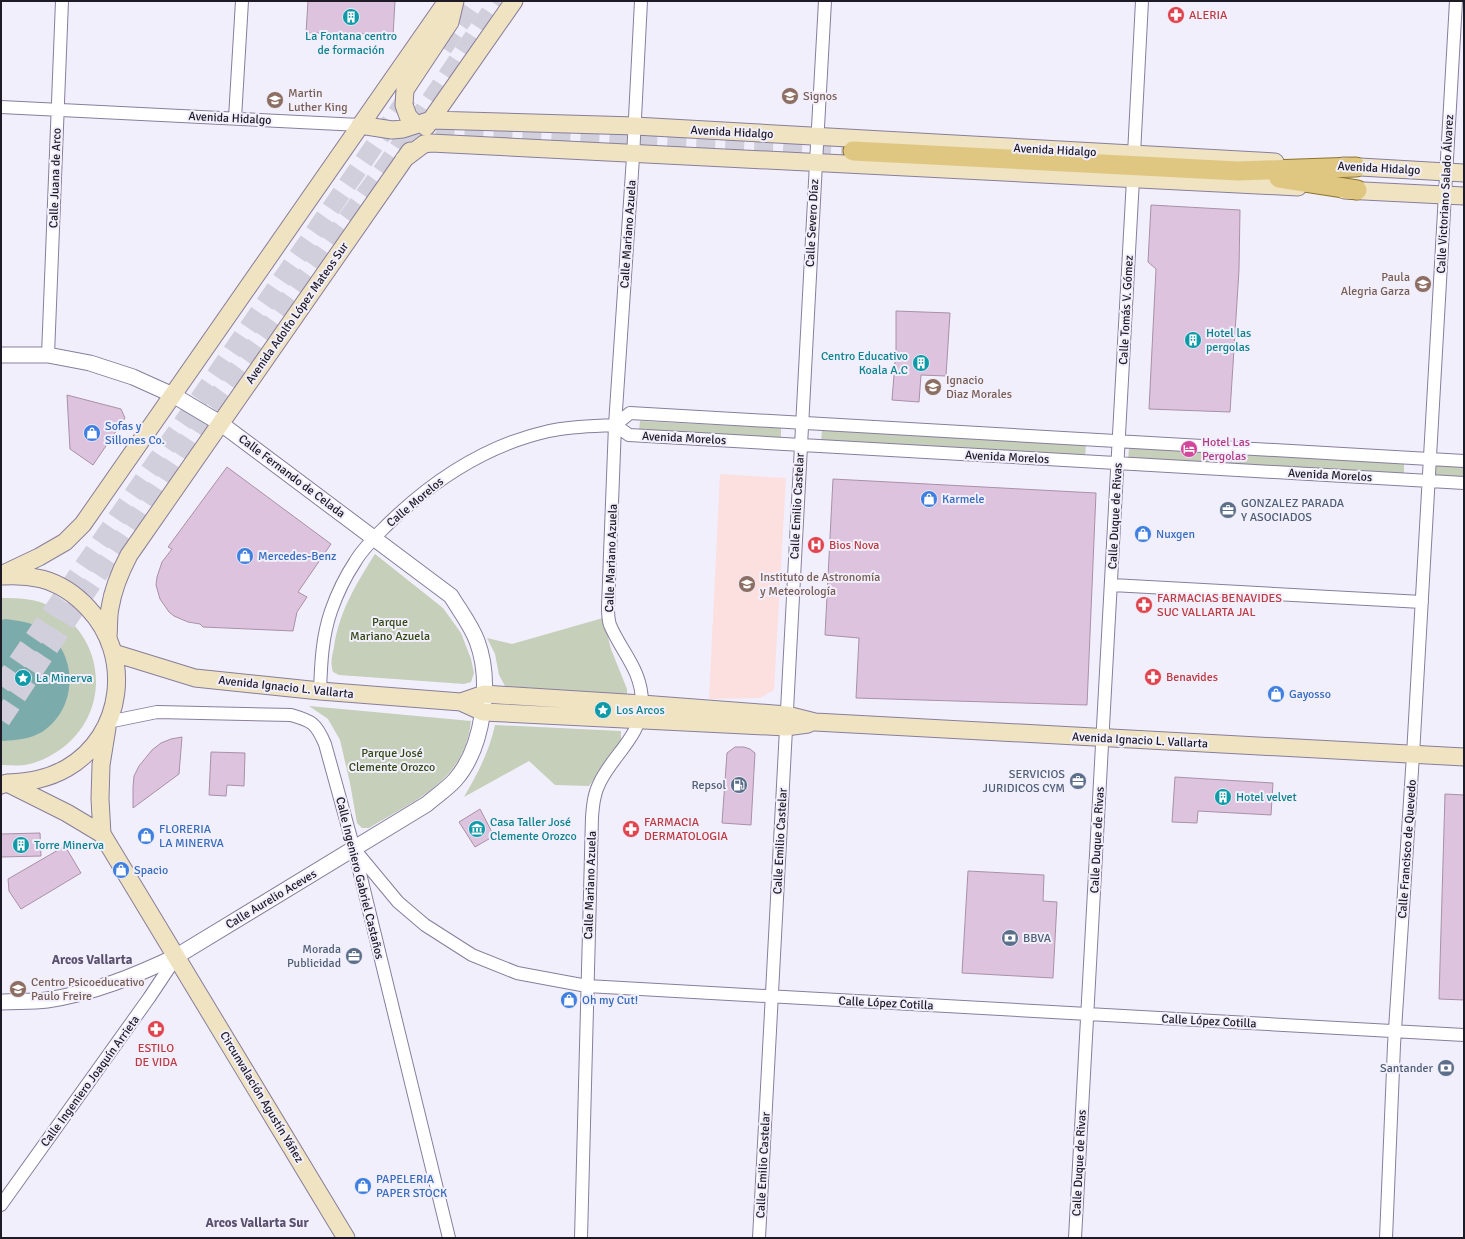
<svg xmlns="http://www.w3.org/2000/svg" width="1465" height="1239" font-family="Signika,sans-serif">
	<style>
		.education { fill: #fbe0df }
		.green { fill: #c5cfba }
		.water { fill: #7cabac }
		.building { fill: #ddc3de; stroke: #a990a9 }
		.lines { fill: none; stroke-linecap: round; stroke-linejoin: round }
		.primary-tunnel { stroke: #d2cfdc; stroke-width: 19; stroke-dasharray: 19 10; stroke-linecap: butt }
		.minor-casing { stroke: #877e9c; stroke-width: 14 }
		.tertiary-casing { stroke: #877e9c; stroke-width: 17 }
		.secondary-casing { stroke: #877e9c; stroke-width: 19 }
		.primary-casing { stroke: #8d722c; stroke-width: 21 }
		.minor { stroke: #fff; stroke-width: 12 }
		.tertiary { stroke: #fff; stroke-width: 15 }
		.secondary { stroke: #efe3c1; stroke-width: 17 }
		.primary { stroke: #dfc782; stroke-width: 19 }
		.labels { text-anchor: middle; stroke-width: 4; stroke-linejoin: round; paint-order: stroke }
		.health-label { font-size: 12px; fill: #be3a42; stroke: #f2effc; text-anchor: start }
		.culture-label { font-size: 12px; fill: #0d838f; stroke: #f2effc; text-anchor: start }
		.education-label { font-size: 12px; fill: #785e54; stroke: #f2effc; text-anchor: start }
		.street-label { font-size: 12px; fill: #1e1a26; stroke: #f2effc }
		.shop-label { font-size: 12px; fill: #366cbe; stroke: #f2effc; text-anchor: start }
		.hotel-label { font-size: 12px; fill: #b23c85; stroke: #f2effc; text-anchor: start }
		.service-label { font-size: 12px; fill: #4e5e75; stroke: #f2effc; text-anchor: end }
		.park-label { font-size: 12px; fill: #324714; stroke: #f2effc }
		.neighbourhood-label { font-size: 13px; font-weight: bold; fill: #5a516e; stroke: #f2effc }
	</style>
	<rect width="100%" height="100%" fill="#f2effc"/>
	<!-- education -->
	<path class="education" d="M720 474 786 478 774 690 760 698 709 699Z"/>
	<!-- green -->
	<path class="green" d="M640 421 781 428V438L639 431Z
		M822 430 1086 445 1085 457 821 442Z
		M1129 448 1404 462V475L1128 461Z
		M1436 464 1464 465V478L1435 476Z
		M375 554 443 608 461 633 471 659 474 673 471 682 464 684 339 675 333 672C330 663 332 656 334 647 339 612 356 584 375 554Z
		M1 598C18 598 36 598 51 607 106 637 112 712 61 749 51 756 38 763 25 765 18 766 9 765 1 765Z
		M603 618 611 649 627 689V694L505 686 499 675 495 654 487 638 512 644Z
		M309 706 471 721C465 781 415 800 369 828H362L357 823 350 783 340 740 328 719Z
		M495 725 621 731V741L589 786 555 785 529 761 464 797C478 773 489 752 495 725Z"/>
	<!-- water -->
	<path class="water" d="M6 619C19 621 32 622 44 630 79 654 78 709 42 732 30 739 17 740 3 741L1 740V620Z"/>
	<!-- building -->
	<path class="building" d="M308 1H395L393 36 354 33H306Z
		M1151 205 1240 210 1239 270 1230 412 1149 409 1156 269 1148 262Z
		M896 311 950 313 946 376 921 375 919 402 892 400 896 350Z
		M67 395 121 409 125 418 93 465 70 449Z
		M227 467 331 544 298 592 307 597 297 612 293 631 203 627 200 624 188 622 174 616 169 612 160 599 156 585 157 577 162 562 172 549 168 547Z
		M833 479 1096 493 1087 705 856 698 859 638 825 635Z
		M182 737 179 774 133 808V787L134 776 139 766 152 750 161 743 171 739Z
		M735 747H744L750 749 755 753 751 825 722 823 727 753Z
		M211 752 245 753 244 786 227 785 226 796 209 795Z
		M1175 777 1273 783 1271 815 1198 811 1197 823 1172 822Z
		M1445 794 1464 795V1000L1439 999Z
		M480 809 494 836 475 847 459 822Z
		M40 833 41 856 1 857V834Z
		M65 846 81 873 21 909 9 891 8 879Z
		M968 871 1044 875 1043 901 1057 902 1053 978 962 973Z"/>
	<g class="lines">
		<!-- primary-tunnel -->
		<path class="primary-tunnel" d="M443 48 475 1
			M409 142 413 138 434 132 853 151
			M1 686 412 91
			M1 720 207 411 388 163 498 1"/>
		<!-- minor casing -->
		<g class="minor-casing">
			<path id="minor" d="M1 107 360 125
				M235 118 242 1
				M1134 154 1142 1
				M48 355 62 1
				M615 425 630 413 1464 461
				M615 425 629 435 1464 483
				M1112 585 1422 602
				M320 691C321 664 322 637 331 611 337 594 345 577 355 562 363 548 376 536 387 525 432 481 486 445 549 431 571 426 593 426 615 425
				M108 722 157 712 291 715C312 721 316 723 325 744L354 849 449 1238
				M354 849 398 902 425 925 472 955 517 973 587 986 1464 1035
				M1 1205 149 998 177 956
				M581 1238 592 817C593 805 594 793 600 782 613 755 642 735 642 703 642 670 622 653 610 625 608 619 608 612 608 607L615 425 633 157 641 1
				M759 1238 816 163 825 1
				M1075 1238 1133 179
				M1386 1238 1394 1045 1413 755 1456 1"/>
		</g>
		<!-- tertiary casing -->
		<g class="tertiary-casing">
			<path id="tertiary" d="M1 355H48L90 363 133 377 173 395 220 423 451 596C460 611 471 625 477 641 492 681 484 747 455 780 447 789 436 796 427 804L177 956C135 976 93 993 47 1000 32 1002 16 1001 1 1002"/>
		</g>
		<!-- secondary casing -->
		<g class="secondary-casing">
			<path id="secondary" d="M360 125 392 130 403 129 431 120 635 126 1275 162
				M416 125 408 116 404 105 405 90 450 22 455 1
				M426 127 514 1
				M404 159 424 144 431 143 1298 187
				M1343 166 1464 173
				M1344 190 1464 196
				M1 575 39 557 65 542 83 524 447 1
				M3 576C17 575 29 576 42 579 60 584 76 595 88 608 133 655 124 735 67 768 48 779 29 782 8 783
				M108 636C109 627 108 617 110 608 113 589 120 572 129 555L410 151
				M114 653 195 678 320 691 461 702 483 712 786 727 808 724
				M461 702 484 694 642 704 774 714 787 715 815 722 1464 757
				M1 785 7 783 67 813 102 834 346 1238
				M102 834 100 799 101 765 107 728"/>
		</g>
		<!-- primary casing -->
		<g class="primary-casing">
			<path id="primary" d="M853 151 1238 171 1356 167
				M1279 178 1357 190"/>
		</g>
		<!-- minor -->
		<use href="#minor" class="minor"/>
		<!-- tertiary -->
		<use href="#tertiary" class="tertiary"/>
		<!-- secondary -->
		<use href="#secondary" class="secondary"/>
		<!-- primary -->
		<use href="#primary" class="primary"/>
	</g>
	<!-- icons -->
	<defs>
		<g id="pharmacy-disc" transform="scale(0.9)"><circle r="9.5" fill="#e0444e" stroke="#f2effc"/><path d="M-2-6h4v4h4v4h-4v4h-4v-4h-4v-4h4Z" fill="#fff"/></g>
		<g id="building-disc" transform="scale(0.9)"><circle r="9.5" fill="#0f9aa8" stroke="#f2effc"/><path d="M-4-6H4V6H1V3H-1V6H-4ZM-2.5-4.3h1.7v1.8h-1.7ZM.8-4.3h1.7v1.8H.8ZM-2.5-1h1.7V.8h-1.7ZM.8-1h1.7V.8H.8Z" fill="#fff"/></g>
		<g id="university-disc" transform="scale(0.9)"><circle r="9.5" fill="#8d6e63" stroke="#f2effc"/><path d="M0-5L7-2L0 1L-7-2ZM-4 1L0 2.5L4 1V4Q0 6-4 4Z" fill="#fff"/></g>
		<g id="school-disc" transform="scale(0.9)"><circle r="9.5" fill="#8d6e63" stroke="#f2effc"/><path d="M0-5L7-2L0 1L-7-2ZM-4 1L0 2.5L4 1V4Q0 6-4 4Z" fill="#fff"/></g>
		<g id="shop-disc" transform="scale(0.9)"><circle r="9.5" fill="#3f7fe0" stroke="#f2effc"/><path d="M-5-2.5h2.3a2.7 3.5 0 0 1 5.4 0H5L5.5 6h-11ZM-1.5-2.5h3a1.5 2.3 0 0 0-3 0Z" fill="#fff"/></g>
		<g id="hotel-disc" transform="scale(0.9)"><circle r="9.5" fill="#d1479c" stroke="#f2effc"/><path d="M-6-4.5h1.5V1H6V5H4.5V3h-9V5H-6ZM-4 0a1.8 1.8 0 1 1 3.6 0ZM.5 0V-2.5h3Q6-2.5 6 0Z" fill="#fff"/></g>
		<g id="office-disc" transform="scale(0.9)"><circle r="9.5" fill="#5c6f8a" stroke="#f2effc"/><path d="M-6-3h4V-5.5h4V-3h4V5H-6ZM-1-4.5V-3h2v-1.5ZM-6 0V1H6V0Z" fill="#fff"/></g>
		<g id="hospital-disc" transform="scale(0.9)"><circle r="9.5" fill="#e0444e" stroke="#f2effc"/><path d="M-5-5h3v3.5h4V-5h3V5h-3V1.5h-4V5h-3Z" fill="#fff"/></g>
		<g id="sight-disc" transform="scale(0.9)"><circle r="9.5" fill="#0f9aa8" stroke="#f2effc"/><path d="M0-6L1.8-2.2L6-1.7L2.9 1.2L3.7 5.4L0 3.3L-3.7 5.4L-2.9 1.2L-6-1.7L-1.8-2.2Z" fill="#fff"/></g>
		<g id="fuel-disc" transform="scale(0.9)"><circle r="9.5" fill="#5c6f8a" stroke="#f2effc"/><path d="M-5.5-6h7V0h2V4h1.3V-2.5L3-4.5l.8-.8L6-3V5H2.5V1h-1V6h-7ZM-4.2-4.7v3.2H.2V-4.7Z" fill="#fff"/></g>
		<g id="museum-disc" transform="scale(0.9)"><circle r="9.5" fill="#0f9aa8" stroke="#f2effc"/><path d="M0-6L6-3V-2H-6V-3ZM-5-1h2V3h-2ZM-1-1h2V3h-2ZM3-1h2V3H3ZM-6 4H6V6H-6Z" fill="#fff"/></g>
		<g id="bank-disc" transform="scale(0.9)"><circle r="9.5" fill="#5c6f8a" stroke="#f2effc"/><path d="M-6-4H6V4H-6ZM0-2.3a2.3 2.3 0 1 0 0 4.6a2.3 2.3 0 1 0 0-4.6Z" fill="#fff"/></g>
	</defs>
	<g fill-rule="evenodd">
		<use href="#pharmacy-disc" x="1176" y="15"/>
		<use href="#building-disc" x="351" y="17"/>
		<use href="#university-disc" x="790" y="96"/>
		<use href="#school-disc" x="275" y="100"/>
		<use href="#school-disc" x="1423" y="284"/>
		<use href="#building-disc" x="1193" y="340"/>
		<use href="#building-disc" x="921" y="363"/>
		<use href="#school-disc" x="933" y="387"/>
		<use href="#shop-disc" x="92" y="433"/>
		<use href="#hotel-disc" x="1189" y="449"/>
		<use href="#shop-disc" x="929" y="499"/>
		<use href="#office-disc" x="1228" y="510"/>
		<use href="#shop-disc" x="1143" y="534"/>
		<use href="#hospital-disc" x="816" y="545"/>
		<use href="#shop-disc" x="245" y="556"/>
		<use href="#university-disc" x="747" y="584"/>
		<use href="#pharmacy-disc" x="1144" y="605"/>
		<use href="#pharmacy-disc" x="1153" y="677"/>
		<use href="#sight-disc" x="23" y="678"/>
		<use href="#shop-disc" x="1276" y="694"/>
		<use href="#sight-disc" x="603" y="710"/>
		<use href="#office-disc" x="1078" y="781"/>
		<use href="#fuel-disc" x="739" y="785"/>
		<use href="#building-disc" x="1223" y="797"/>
		<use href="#museum-disc" x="477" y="829"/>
		<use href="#pharmacy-disc" x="631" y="829"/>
		<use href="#shop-disc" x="146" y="836"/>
		<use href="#building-disc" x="21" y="845"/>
		<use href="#shop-disc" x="121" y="870"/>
		<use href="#bank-disc" x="1010" y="938"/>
		<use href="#office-disc" x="354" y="956"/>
		<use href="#school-disc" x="18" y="989"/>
		<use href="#shop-disc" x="569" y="1000"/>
		<use href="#pharmacy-disc" x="156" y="1029"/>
		<use href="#bank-disc" x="1446" y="1068"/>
		<use href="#shop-disc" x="363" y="1186"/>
	</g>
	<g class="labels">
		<!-- health labels -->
		<g class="health-label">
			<text x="1189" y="19">ALERIA</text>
			<text x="829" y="549">Bios Nova</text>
			<text x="1157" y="602">FARMACIAS BENAVIDES<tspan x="1157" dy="14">SUC VALLARTA JAL</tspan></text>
			<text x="1166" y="681">Benavides</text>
			<text x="644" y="826">FARMACIA<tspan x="644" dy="14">DERMATOLOGIA</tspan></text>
			<text x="156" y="1052" text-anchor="middle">ESTILO<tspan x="156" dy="14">DE VIDA</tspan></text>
		</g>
		<!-- culture labels -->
		<g class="culture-label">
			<text x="351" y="40" text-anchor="middle">La Fontana centro<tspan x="351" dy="14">de formación</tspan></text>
			<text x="1206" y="337">Hotel las<tspan x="1206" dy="14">pergolas</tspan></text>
			<text x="908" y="360" text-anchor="end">Centro Educativo<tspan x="908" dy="14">Koala A.C</tspan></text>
			<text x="36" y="682">La Minerva</text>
			<text x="616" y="714">Los Arcos</text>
			<text x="1236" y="801">Hotel velvet</text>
			<text x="490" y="826">Casa Taller José<tspan x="490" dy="14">Clemente Orozco</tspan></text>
			<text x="34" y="849">Torre Minerva</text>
		</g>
		<!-- education labels -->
		<g class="education-label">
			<text x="288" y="97">Martin<tspan x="288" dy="14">Luther King</tspan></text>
			<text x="803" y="100">Signos</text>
			<text x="1410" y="281" text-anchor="end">Paula<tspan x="1410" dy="14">Alegria Garza</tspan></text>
			<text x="946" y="384">Ignacio<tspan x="946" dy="14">Diaz Morales</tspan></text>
			<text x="760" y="581">Instituto de Astronomía<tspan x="760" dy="14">y Meteorología</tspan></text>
			<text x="31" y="986">Centro Psicoeducativo<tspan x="31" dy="14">Paulo Freire</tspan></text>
		</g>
		<!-- street labels -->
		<g class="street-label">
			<text transform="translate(230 118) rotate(3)" y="4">Avenida Hidalgo</text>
			<text transform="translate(732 132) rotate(3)" y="4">Avenida Hidalgo</text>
			<text transform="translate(1055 150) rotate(3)" y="4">Avenida Hidalgo</text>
			<text transform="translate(1379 168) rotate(3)" y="4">Avenida Hidalgo</text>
			<text transform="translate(55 178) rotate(-88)" y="4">Calle Juana de Arco</text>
			<text transform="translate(1445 194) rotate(-87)" y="4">Calle Victoriano Salado Álvarez</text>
			<text transform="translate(812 223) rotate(-87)" y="4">Calle Severo Díaz</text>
			<text transform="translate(628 234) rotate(-86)" y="4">Calle Mariano Azuela</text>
			<text transform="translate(1126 310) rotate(-87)" y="4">Calle Tomás V. Gómez</text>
			<text transform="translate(297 313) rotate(-55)" y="4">Avenida Adolfo López Mateos Sur</text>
			<text transform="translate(684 438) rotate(3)" y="4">Avenida Morelos</text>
			<text transform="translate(1007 457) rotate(3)" y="4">Avenida Morelos</text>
			<text transform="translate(1330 475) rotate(3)" y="4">Avenida Morelos</text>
			<text transform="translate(292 476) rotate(37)" y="4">Calle Fernando de Celada</text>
			<text transform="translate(415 502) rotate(-40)" y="4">Calle Morelos</text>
			<text transform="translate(797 506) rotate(-87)" y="4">Calle Emilio Castelar</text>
			<text transform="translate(1115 516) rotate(-87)" y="4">Calle Duque de Rivas</text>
			<text transform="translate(611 558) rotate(-88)" y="4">Calle Mariano Azuela</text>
			<text transform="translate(286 687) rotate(6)" y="4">Avenida Ignacio L. Vallarta</text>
			<text transform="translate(1140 740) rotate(3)" y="4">Avenida Ignacio L. Vallarta</text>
			<text transform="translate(1097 840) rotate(-87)" y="4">Calle Duque de Rivas</text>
			<text transform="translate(780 841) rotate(-87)" y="4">Calle Emilio Castelar</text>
			<text transform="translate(1407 849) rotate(-86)" y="4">Calle Francisco de Quevedo</text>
			<text transform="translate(360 878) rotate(76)" y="4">Calle Ingeniero Gabriel Castaños</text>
			<text transform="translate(590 885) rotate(-88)" y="4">Calle Mariano Azuela</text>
			<text transform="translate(271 899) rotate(-31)" y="4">Calle Aurelio Aceves</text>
			<text transform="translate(886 1003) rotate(3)" y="4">Calle López Cotilla</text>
			<text transform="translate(1209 1021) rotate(3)" y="4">Calle López Cotilla</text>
			<text transform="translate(90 1081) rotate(-54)" y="4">Calle Ingeniero Joaquín Arrieta</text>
			<text transform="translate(262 1097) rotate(59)" y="4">Circunvalación Agustín Yáñez</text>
			<text transform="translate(1079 1163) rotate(-87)" y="4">Calle Duque de Rivas</text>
			<text transform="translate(763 1165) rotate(-87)" y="4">Calle Emilio Castelar</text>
		</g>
		<!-- shop labels -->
		<g class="shop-label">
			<text x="105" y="430">Sofas y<tspan x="105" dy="14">Sillones Co.</tspan></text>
			<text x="942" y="503">Karmele</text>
			<text x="1156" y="538">Nuxgen</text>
			<text x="258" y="560">Mercedes-Benz</text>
			<text x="1289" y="698">Gayosso</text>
			<text x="159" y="833">FLORERIA<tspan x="159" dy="14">LA MINERVA</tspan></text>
			<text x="134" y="874">Spacio</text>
			<text x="582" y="1004">Oh my Cut!</text>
			<text x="376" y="1183">PAPELERIA<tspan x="376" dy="14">PAPER STOCK</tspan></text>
		</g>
		<!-- hotel labels -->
		<g class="hotel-label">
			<text x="1202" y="446">Hotel Las<tspan x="1202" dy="14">Pergolas</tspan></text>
		</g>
		<!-- service labels -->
		<g class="service-label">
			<text x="1241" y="507" text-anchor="start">GONZALEZ PARADA<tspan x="1241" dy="14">Y ASOCIADOS</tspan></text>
			<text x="1065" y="778">SERVICIOS<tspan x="1065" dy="14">JURIDICOS CYM</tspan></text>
			<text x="726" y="789">Repsol</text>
			<text x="1023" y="942" text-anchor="start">BBVA</text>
			<text x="341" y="953">Morada<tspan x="341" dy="14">Publicidad</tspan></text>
			<text x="1433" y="1072">Santander</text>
		</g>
		<!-- park labels -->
		<g class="park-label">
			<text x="390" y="626">Parque<tspan x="390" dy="14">Mariano Azuela</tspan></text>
			<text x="392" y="757">Parque José<tspan x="392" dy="14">Clemente Orozco</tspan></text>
		</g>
		<!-- neighbourhood labels -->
		<g class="neighbourhood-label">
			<text x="92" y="964">Arcos Vallarta</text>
			<text x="257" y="1227">Arcos Vallarta Sur</text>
		</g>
	</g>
	<!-- border -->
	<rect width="1465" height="1239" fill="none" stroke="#1e1a26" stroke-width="4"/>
</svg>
